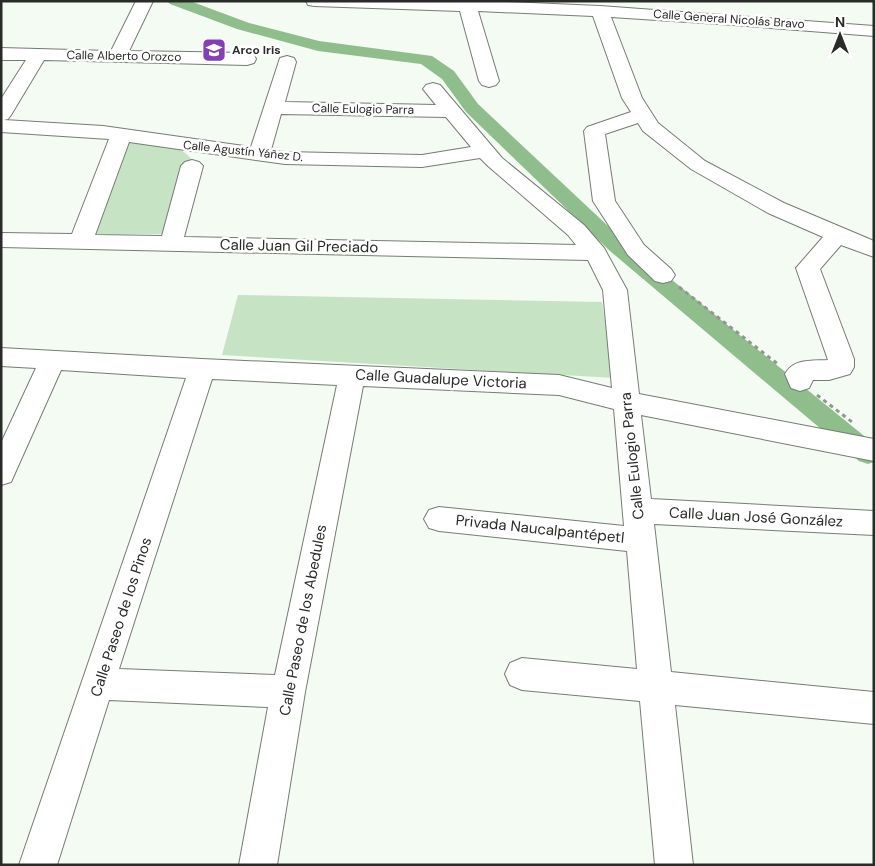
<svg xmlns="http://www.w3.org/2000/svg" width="875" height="866" font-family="'DM Sans',sans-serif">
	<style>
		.green { fill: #c6e3c4 }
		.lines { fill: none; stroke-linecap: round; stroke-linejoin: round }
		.canal { fill: #90bd8c; fill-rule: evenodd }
		.minor-casing { stroke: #757c75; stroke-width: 2 }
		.path { stroke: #929791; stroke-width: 3; stroke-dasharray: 4 4; stroke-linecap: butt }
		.minor { fill: #fff; fill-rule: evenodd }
		.labels { text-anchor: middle; stroke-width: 5; stroke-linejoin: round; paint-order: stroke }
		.far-street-label { font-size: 12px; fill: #282b27; stroke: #fff }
		.far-poi-label { font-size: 12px; font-weight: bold; fill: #282b27; stroke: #fff; text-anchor: start }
		.street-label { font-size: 15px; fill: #282b27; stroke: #fff }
	</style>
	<rect width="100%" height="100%" fill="#f3fbf3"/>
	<!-- green -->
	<path class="green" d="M123 143C146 144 178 140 192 160L170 234H90Z
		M238 295 602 302 614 378 222 355Z"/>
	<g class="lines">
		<!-- canal -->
		<path class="canal" d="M167 1H190L249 23 319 41 432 56 454 71 478 104 624 241 874 444V462L868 464 859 461 610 251 466 112 442 79 421 64 318 51 237 29 170 4Z"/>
		<!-- minor casing -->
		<g class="minor-casing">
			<path id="minor" d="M136 1H153L129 51 247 53 254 55 256 59 254 63 247 65 44 60 11 115 8 119 4 120 103 126 251 147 280 58 287 56 294 58 296 62 285 102 436 105 423 89 426 85 433 83 440 85 502 158 584 225 604 248 627 290 639 394 874 439V461L641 415 651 499 874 511V535L654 524 671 672 874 692V724L675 705 693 865H655L640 701 522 690 510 685 505 674 510 663 522 658 637 669 627 551 439 531 429 528 424 519 429 510 439 507 624 526 614 409 559 395 363 386 305 692 277 865H239L268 707 109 700 57 865H19L186 378 61 370 11 482 1 485V443L36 368 1 366V348L202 359 559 375 612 388 603 290 588 260 1 247V233L72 234 109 139 1 132V99L26 60H1V48L111 51ZM281 114 446 117 471 147 422 155 285 152 271 150ZM129 142 285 164 422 167 480 158 488 166 568 235 576 245 184 237 203 166 199 162 192 160 185 162 181 166 162 236 95 235ZM212 379 337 385 275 675 119 669Z
				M306 1H484L600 6 874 26V36L734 25 611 17 642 98 658 123 705 161 784 203 874 241V257L841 245 820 269 854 359V367L850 374 829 380H813L809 388 800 391 791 388 785 374C794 358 812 361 828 360L796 268 823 237 768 213 691 169 643 131 638 123 605 134 615 201 644 245 671 269 675 275 671 281 663 283 655 281 628 255 593 201 584 131 587 127 631 112 622 98 593 16 478 11 499 81 496 85 489 87 482 85 479 81 460 11 314 6 308 5Z"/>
		</g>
		<!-- path -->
		<path class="path" d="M679 287 779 365
			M817 395 852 422"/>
		<!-- minor -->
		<use href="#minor" class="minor"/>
	</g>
	<!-- icons -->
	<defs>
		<g id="school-square" transform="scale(1.25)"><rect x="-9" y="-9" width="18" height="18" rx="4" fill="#8340b4" stroke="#fff"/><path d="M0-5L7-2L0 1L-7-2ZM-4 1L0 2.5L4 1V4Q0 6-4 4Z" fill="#fff"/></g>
	</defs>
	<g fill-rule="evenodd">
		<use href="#school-square" x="214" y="50"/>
	</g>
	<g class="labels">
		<!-- far-street labels -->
		<g class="far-street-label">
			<text transform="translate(729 19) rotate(4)" y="4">Calle General Nicolás Bravo</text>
			<text transform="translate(124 56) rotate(1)" y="4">Calle Alberto Orozco</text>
			<text transform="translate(363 109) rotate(1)" y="4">Calle Eulogio Parra</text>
			<text transform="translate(243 151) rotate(6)" y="4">Calle Agustín Yáñez D.</text>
		</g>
		<!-- far-poi labels -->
		<g class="far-poi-label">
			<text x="232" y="54">Arco Iris</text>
		</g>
		<!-- street labels -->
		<g class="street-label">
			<text transform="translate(299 246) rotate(1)" y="5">Calle Juan Gil Preciado</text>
			<text transform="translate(441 379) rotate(3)" y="5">Calle Guadalupe Victoria</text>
			<text transform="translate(632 456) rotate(-96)" y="5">Calle Eulogio Parra</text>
			<text transform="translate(756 517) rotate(3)" y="5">Calle Juan José González</text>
			<text transform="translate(540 529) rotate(6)" y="5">Privada Naucalpantépetl</text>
			<text transform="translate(121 617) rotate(-72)" y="5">Calle Paseo de los Pinos</text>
			<text transform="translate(303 620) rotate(-79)" y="5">Calle Paseo de los Abedules</text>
		</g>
	</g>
	<!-- border -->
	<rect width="875" height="866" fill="none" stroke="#282b27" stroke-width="5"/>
	<!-- north arrow -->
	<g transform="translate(840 35)" stroke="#ffffff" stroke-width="4" paint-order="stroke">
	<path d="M0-4L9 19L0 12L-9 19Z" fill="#282b27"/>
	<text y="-8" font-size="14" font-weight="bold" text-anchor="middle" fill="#282b27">N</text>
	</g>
</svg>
